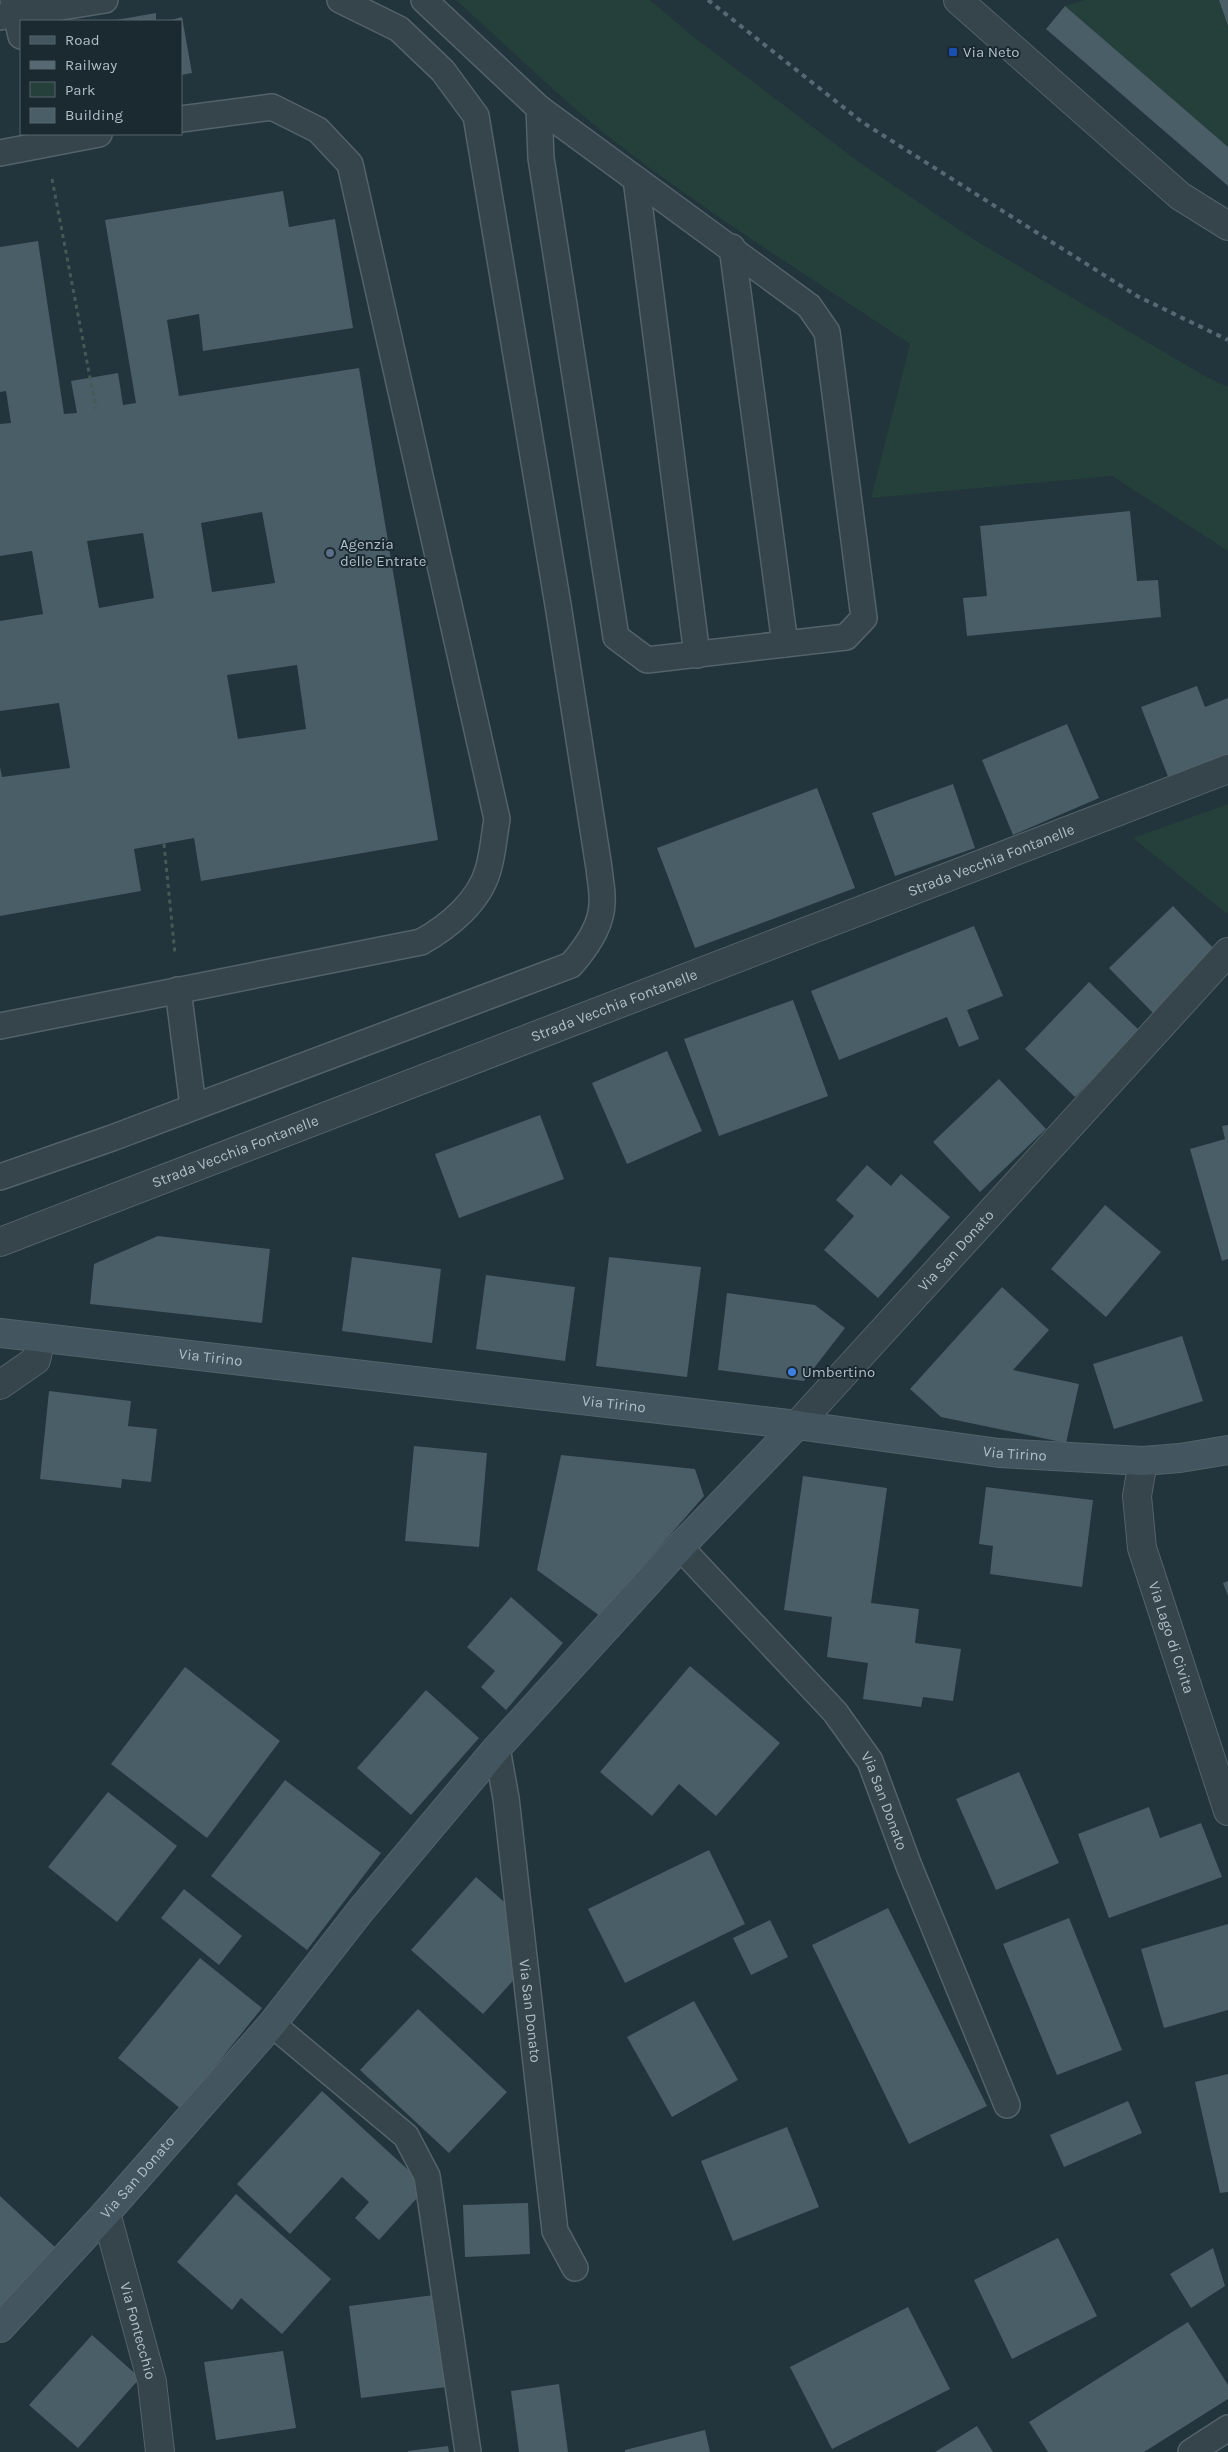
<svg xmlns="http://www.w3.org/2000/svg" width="1228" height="2452" font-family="Karla,sans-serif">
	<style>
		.green { fill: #253f3a }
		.building { fill: #4a5e67; fill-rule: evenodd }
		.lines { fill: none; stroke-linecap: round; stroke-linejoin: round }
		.lane-casing { stroke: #54626a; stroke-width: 28 }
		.street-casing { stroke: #54626a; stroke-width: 30 }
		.secondary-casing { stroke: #54626a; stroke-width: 30 }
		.path { stroke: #435b58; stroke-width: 3; stroke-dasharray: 4 4; stroke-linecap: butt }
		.lane { stroke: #36454c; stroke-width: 25 }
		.street { stroke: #36454c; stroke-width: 28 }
		.secondary { stroke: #43555f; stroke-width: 28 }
		.rail { stroke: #576a73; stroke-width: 4; stroke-dasharray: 5 5; stroke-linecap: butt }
		.transit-dot { fill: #1a4fb4; stroke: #1b2931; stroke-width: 2 }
		.service-dot { fill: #5c6f8a; stroke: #1b2931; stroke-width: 2 }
		.shop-dot { fill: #3f7fe0; stroke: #1b2931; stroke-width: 2 }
		.labels { text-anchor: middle; stroke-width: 4; stroke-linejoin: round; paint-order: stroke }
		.poi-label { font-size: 15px; fill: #b1bfc8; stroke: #1b2931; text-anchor: start }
		.street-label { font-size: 15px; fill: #b1bfc8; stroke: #1b2931 }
	</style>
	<rect width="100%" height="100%" fill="#22343c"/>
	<!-- green -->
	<path class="green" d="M456 0H650L690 34 859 162 973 239 1203 375 1228 387V551L1112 476 871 498 910 344C814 280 715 218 623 148 564 102 511 50 456 0Z
		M1086 0H1219L1228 27V147L1065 6Z
		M1228 804V912L1227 914 1133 838Z"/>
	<!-- building -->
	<path class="building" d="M1219 0H1228V26Z
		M1065 6 1228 147V186L1046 29Z
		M156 13V21H116V20Z
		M182 17 192 73 181 75V21L171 20Z
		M283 191 289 227 335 219 353 328 203 351 199 314 167 320 179 396 359 368 438 840 201 881 194 838 134 849 141 891 0 916V767L2 777 70 768 59 703 0 711V621L43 614 32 551 0 556V424L11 423 6 391 0 392V247L38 241 64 414 77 413 71 381 118 373 123 405 136 403 105 220ZM262 512 275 583 212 592 201 523ZM143 533 154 598 99 608 87 541ZM297 665 306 729 238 739 227 675Z
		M1130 511 1137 581 1158 580 1161 617 967 636 963 598 987 596 980 526Z
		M1197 686 1205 707 1228 698V766L1172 787 1141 707Z
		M1067 724 1099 798 1013 835 982 760Z
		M953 784 975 848 895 876 872 813Z
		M817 788 855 888 695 948 657 848Z
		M1173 906 1218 953 1154 1014 1109 968Z
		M974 926 1003 996 967 1010 979 1039 959 1047 947 1017 839 1060 811 991Z
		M1089 982 1140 1031 1075 1097 1025 1049Z
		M793 1000 828 1096 719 1136 684 1039Z
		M667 1051 702 1131 627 1164 592 1083Z
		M999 1079 1046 1129 980 1192 933 1142Z
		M540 1115 564 1179 459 1218 435 1154Z
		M1228 1125V1259L1222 1261 1190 1149 1225 1139 1222 1126Z
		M867 1165 891 1186 901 1174 950 1217 878 1298 824 1250 854 1216 836 1200Z
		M1105 1205 1161 1252 1106 1317 1051 1269Z
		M158 1236 270 1249 262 1323 90 1304 94 1264Z
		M352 1257 441 1269 432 1343 342 1331Z
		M609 1257 701 1267 687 1377 596 1366Z
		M486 1275 575 1287 565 1361 476 1349Z
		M1002 1287 1049 1330 1013 1370 1079 1384 1066 1443 941 1417 910 1389Z
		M727 1293 815 1305 845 1328 804 1381 718 1370Z
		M1182 1336 1203 1401 1114 1429 1093 1364Z
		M49 1391 131 1401 128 1426 157 1429 151 1482 122 1479 121 1488 40 1479Z
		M414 1446 487 1453 479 1547 405 1541Z
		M561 1455 695 1469 704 1496 600 1616 537 1570Z
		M803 1476 887 1488 871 1603 919 1609 915 1643 961 1649 953 1701 923 1697 921 1707 863 1699 868 1663 827 1657 832 1617 784 1610Z
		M986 1487 1093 1500 1082 1587 990 1574 993 1546 979 1544Z
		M1228 1581V1596L1223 1583Z
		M511 1597 563 1643 506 1710 481 1687 495 1671 467 1647Z
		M690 1666 780 1743 716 1816 679 1784 652 1816 600 1772Z
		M185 1667 280 1741 207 1838 111 1764Z
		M426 1690 479 1738 411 1815 357 1768Z
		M1019 1772 1059 1863 996 1890 956 1799Z
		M285 1780 381 1853 307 1950 211 1876Z
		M108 1792 177 1846 117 1922 48 1867Z
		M1149 1807 1160 1838 1201 1823 1222 1877 1109 1918 1078 1834Z
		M709 1850 745 1924 625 1983 588 1909Z
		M476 1877 511 1908 519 1974 483 2014 411 1950Z
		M184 1889 242 1936 219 1965 161 1918Z
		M888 1908 987 2106 909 2144 812 1945Z
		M1069 1918 1122 2050 1057 2075 1003 1944Z
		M770 1920 788 1957 751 1975 733 1938Z
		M1228 1924V2010L1164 2028 1141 1949Z
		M200 1958 262 2008 181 2109 118 2058Z
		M694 2001 738 2080 672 2117 627 2037Z
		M418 2009 507 2092 449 2153 360 2070Z
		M1228 2074V2192L1220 2193 1195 2082Z
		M322 2091 427 2187 379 2240 355 2218 369 2202 342 2177 290 2234 237 2184Z
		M1128 2101 1142 2133 1064 2167 1050 2135Z
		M787 2127 819 2207 733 2241 701 2161Z
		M236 2194 331 2279 282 2334 241 2298 232 2310 177 2262Z
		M0 2196 56 2248 0 2308Z
		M528 2203 530 2254 465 2257 463 2205Z
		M1058 2238 1097 2316 1012 2359 974 2280Z
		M1213 2248 1225 2286 1191 2308 1170 2274Z
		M434 2295 446 2387 361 2398 349 2306Z
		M908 2307 950 2389 832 2449 790 2367Z
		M1188 2322 1228 2385V2399L1144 2452H1048L1029 2422Z
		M92 2335 140 2378 78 2448 29 2405Z
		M283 2351 296 2428 216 2440 204 2362Z
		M559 2384 568 2452H519L511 2391Z
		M977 2426 993 2452H935Z
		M705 2430 710 2452H625V2450Z
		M448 2446 449 2452H408V2451Z"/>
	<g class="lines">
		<!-- lane casing -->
		<g class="lane-casing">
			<g id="lane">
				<path d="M13 0 21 36"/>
				<path d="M424 0 539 108"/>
				<path d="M0 17 105 0"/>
				<path d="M539 108 809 306 827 332 864 618 846 637 647 660 616 637 541 158Z"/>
				<path d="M0 153 99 134"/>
				<path d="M636 179 697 655"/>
				<path d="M732 247 785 644"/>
				<path d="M178 990 193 1106"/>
				<path d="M0 1026 421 942C448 927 479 902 488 870 493 854 494 836 497 819L350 164 318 130 272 107 181 119"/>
				<path d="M0 1177 112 1138 571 965C585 949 602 926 602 903 603 892 600 880 599 868L558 605 476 116 443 71 399 29 340 0"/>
				<path id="s1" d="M680 1547 835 1712 870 1761 909 1866 1007 2105"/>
				<path id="s2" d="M497 1748 506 1798 555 2231 575 2268"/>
				<path d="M272 2024 406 2136 427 2176 468 2452"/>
				<path d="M1191 2452 1228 2428"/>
			</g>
		</g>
		<!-- street casing -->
		<g class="street-casing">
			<g id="street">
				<path d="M958 0 1180 196 1228 226"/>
				<path id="s3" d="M0 1242 1228 769"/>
				<path d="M0 1385 36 1360 41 1338"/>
				<path id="s4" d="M797 1425 1228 952"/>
				<path id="s5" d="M1143 1461 1137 1496 1142 1548 1228 1811"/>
				<path id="s6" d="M106 2213 152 2382 160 2452"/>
			</g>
		</g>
		<!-- secondary casing -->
		<g class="secondary-casing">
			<g id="secondary">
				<path id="s7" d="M0 1333 797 1425 999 1453 1143 1461 1180 1458 1228 1450"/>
				<path id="s8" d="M0 2328 106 2213 272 2024 361 1910 497 1748 680 1547 797 1425"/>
			</g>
		</g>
		<!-- path -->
		<path class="path" d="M52 179 96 409
			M164 844 175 954"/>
		<!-- lane -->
		<use href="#lane" class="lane"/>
		<!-- street -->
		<use href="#street" class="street"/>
		<!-- secondary -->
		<use href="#secondary" class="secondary"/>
		<!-- rail -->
		<path class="rail" d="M708 0 862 122 1137 296 1228 340"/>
	</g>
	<!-- markers -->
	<rect class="transit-dot" x="948" y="47" width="10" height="10" rx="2.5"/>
	<circle class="service-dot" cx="330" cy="553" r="5"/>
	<circle class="shop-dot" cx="792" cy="1372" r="5"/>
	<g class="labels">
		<!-- poi labels -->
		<g class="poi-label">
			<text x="963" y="57">Via Neto</text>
			<text x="340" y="549">Agenzia<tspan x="340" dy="17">delle Entrate</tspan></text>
			<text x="802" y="1377">Umbertino</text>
		</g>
		<!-- street labels -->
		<g class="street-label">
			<text dy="5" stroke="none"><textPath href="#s3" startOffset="1062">Strada Vecchia Fontanelle</textPath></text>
			<text dy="5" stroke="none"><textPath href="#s3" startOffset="658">Strada Vecchia Fontanelle</textPath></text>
			<text dy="5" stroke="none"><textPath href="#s3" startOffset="252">Strada Vecchia Fontanelle</textPath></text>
			<text dy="5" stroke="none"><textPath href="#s4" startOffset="236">Via San Donato</textPath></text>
			<text dy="5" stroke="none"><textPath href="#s7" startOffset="212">Via Tirino</textPath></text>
			<text dy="5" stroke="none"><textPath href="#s7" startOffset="618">Via Tirino</textPath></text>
			<text dy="5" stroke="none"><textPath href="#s7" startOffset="1022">Via Tirino</textPath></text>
			<text dy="5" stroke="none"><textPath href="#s5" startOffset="182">Via Lago di Civita</textPath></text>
			<text dy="5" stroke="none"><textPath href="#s1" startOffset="329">Via San Donato</textPath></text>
			<text dy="5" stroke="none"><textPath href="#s2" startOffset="265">Via San Donato</textPath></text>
			<text dy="5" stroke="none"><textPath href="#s8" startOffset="204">Via San Donato</textPath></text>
			<text dy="5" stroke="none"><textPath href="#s6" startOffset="122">Via Fontecchio</textPath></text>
		</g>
	</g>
	<!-- legend -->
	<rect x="20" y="20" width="162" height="115" fill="#1b2931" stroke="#57656d"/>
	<rect x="30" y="36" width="25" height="8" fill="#43555f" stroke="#57656d"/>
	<text x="65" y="45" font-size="15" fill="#b1bfc8">Road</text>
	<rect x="30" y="61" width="25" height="8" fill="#576a73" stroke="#57656d"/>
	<text x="65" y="70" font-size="15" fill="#b1bfc8">Railway</text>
	<rect x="30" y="82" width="25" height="15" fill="#253f3a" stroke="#57656d"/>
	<text x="65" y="95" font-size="15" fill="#b1bfc8">Park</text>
	<rect x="30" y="108" width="25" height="15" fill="#4a5e67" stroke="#57656d"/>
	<text x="65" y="120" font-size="15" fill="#b1bfc8">Building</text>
</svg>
